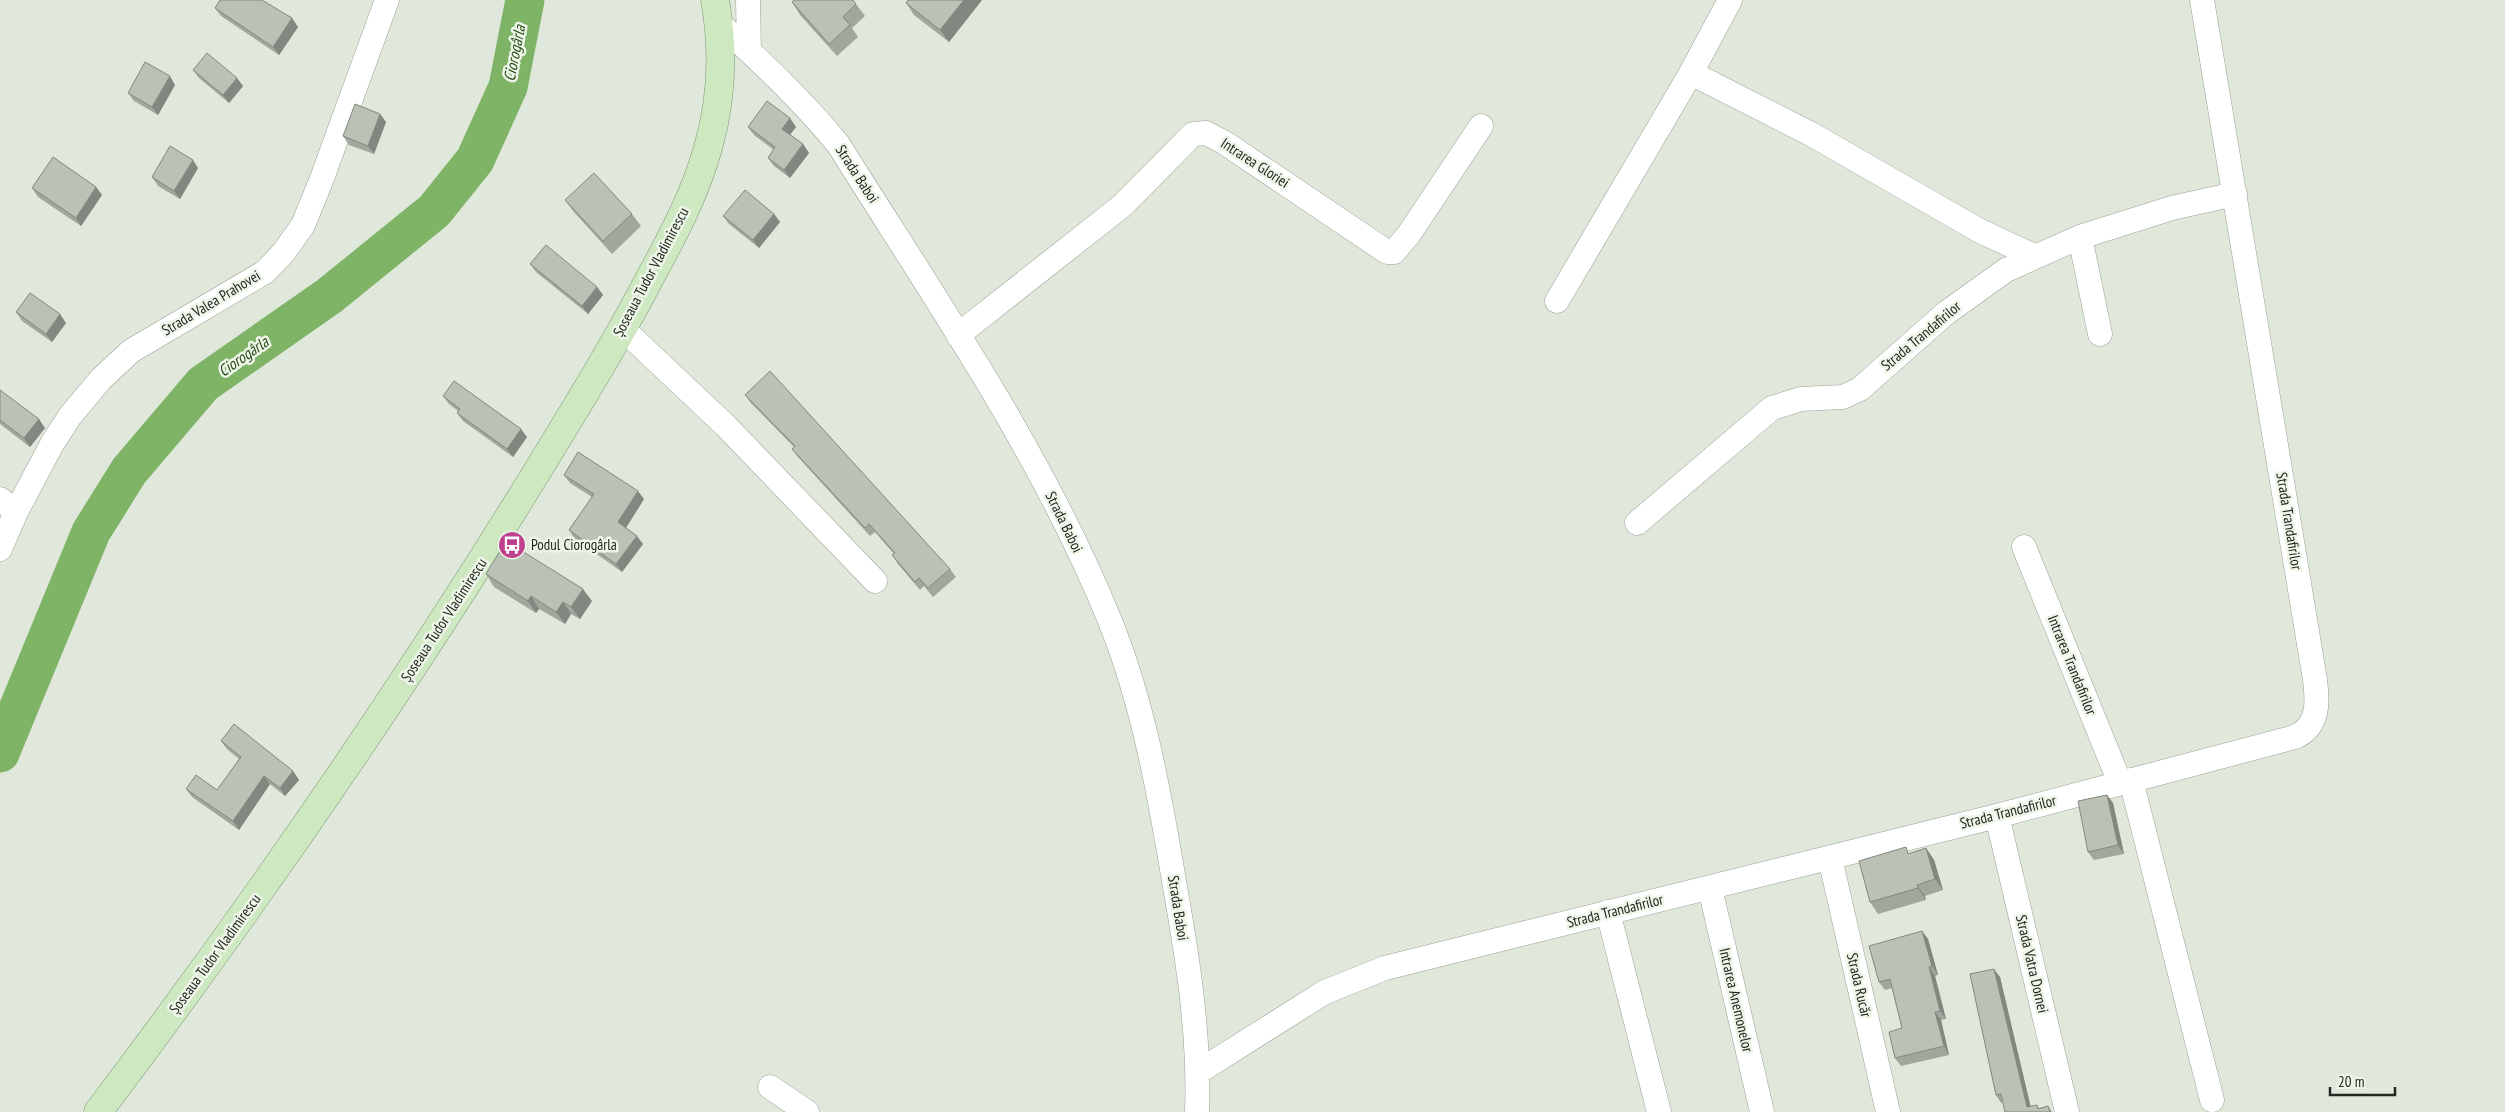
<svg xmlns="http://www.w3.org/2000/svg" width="2505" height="1112" font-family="'PT Sans Narrow',sans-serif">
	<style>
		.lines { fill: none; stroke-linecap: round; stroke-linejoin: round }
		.river { stroke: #7fb366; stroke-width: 39 }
		.minor-casing { stroke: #99a195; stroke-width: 25 }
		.major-casing { stroke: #7d9a70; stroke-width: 29 }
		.minor { stroke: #fff; stroke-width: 24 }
		.major { stroke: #cee8c2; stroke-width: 28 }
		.wall { fill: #a0a79d }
		.shaded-wall { fill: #82887f }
		.building { fill: #bac2b6; stroke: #82887f }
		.labels { text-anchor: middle; stroke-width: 5; stroke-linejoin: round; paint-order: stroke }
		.street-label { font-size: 15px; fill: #232621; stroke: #edf6e9 }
		.poi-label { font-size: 15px; fill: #232621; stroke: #edf6e9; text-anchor: start }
		.water-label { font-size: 16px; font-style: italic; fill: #264813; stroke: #edf6e9 }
	</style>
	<rect width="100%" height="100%" fill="#e0e8dc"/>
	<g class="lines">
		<!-- river -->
		<path class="river" d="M0 753 91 532 129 471 203 384 329 296 434 211 475 160 508 87 525 0"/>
		<!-- minor casing -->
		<g class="minor-casing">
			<path id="minor" d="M748 0 749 50
				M719 23C761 62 802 100 838 144 935 299 1041 451 1110 621 1144 705 1160 797 1175 887 1188 960 1200 1037 1197 1112
				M1691 73 1811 134 1980 231 2034 256
				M2080 237 2100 334
				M1557 301 1691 73 1730 0
				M622 328 726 426 875 581
				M958 335 1123 205 1193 134 1206 133 1225 143 1387 252H1394L1409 234 1481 126
				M0 499 16 512
				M1637 523 1772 408 1801 399 1843 397 1860 389 1946 313 2006 270 2080 237 2172 208 2235 194
				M2024 547 2120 783
				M0 549 16 512 52 444 70 416 101 379 131 351 265 272 284 252 303 225 321 181 387 0
				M2131 780 2212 1100
				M1997 816 2067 1112
				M1830 858 1888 1112
				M1710 888 1762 1112
				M1608 912 1659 1112
				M1198 1072 1325 992 1385 968 1997 816 2295 737C2319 726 2318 703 2315 680L2202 0
				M770 1087 807 1112"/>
		</g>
		<!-- major casing -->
		<g class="major-casing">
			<path id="major" d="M98 1112C259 899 410 680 549 452 585 393 621 334 653 272 675 232 696 191 708 148 722 99 724 50 715 0"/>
		</g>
		<!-- minor -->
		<use href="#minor" class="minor"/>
		<!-- major -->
		<use href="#major" class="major"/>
	</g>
	<!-- wall -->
	<path class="wall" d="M908 0H982L949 42 914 15 906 3Z
		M792 2 856 4 865 16 852 28 858 37 837 56 800 15Z
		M215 8 298 27 279 55 221 16Z
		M193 70 243 86 229 103 199 78Z
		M175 85 158 115 134 101 128 93Z
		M380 114 386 122 374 154 349 145 343 136Z
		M748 127H796L790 135 803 144 809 153 790 178 774 166 768 158 774 150 754 135Z
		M198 168 180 199 158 186 152 177Z
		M96 187 102 195 81 226 38 197 32 188Z
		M565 200 632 214 641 226 612 254 574 212Z
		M774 214 780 222 759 248 729 224 723 216Z
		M530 264 597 287 603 295 588 314 536 272Z
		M16 312 66 323 52 342 22 321Z
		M0 390 45 428 30 447 0 424Z
		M745 395 950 569 956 577 933 597 924 586 920 590 898 564 892 555 894 554 875 532 870 536 798 457 792 449 794 447 751 403Z
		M443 396 527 437 513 457 463 421 457 413 458 411 449 404Z
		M564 475 644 499 626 528 643 544 622 572 574 538 569 530 592 497 570 483Z
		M486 574 592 601 580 619 571 614 565 624 539 609 536 613 494 587Z
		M221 741 293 771 299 780 285 796 270 784 239 830 192 797 186 789 217 790 239 759 227 749Z
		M2107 795 2113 803 2124 854 2094 860 2088 852Z
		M1926 848 1934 860 1943 890 1925 896 1926 900 1878 914 1870 902 1910 853Z
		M1922 931 1928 939 1938 975 1935 976 1946 1019 1941 1020 1949 1055 1901 1066 1895 1058 1902 1028 1892 988 1885 990 1879 982Z
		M2000 977 2030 1106 2039 1108 2048 1106 2052 1112H2005L2003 1102 2001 1103 1996 1095Z"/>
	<!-- shaded-wall -->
	<path class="shaded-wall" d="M964 0H982L949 42 940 30Z
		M292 18 298 27 279 55 273 47Z
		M170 76 175 85 158 115 152 107Z
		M237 78 243 86 229 103 223 95Z
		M380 114 386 122 374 154 368 146Z
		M790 118 796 127 788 137 782 129Z
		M803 144 809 153 790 178 784 170Z
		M193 160 198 168 180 199 174 191Z
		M96 187 102 195 81 226 76 218Z
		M774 214 780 222 759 248 753 240Z
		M597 287 603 295 588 314 582 306Z
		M60 314 66 323 52 342 46 334Z
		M39 419 45 428 30 447 24 438Z
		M521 429 527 437 513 457 507 449Z
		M638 491 644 499 624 531 618 522Z
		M637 536 643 544 622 572 616 564Z
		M583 589 592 601 580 619 571 607Z
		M531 596 539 609 536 613 528 601Z
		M563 602 571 614 565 624 556 612Z
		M293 771 299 780 285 796 280 788Z
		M264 776 270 784 239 830 233 821Z
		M2107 795 2113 803 2124 854 2118 845Z
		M1926 848 1934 860 1943 890 1935 879Z
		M1917 885 1925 896 1926 900 1918 888Z
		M1922 931 1928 939 1938 975 1932 966Z
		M1929 967 1935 976 1946 1019 1940 1011Z
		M1994 969 2000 977 2032 1112 2027 1107Z
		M1935 1012 1941 1020 1949 1055 1944 1046Z"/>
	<!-- building -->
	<path class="building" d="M220 0H262L292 18 273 47 215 8Z
		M794 0H853L856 4 843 17 850 25 829 44 792 2Z
		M908 0H964L940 30 906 3Z
		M207 53 237 78 223 95 193 70Z
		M145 62 170 76 152 107 128 93Z
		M767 101 790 118 782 129 803 144 784 170 768 158 775 147 748 127Z
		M355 104 380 114 368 146 343 136Z
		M170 146 193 160 174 191 152 177Z
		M53 157 96 187 76 218 32 188Z
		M594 173 632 214 603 241 565 200Z
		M745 190 774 214 753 240 723 216Z
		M546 245 597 287 582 306 530 264Z
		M30 293 60 314 46 334 16 312Z
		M770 371 950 569 928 588 919 578 915 582 892 555 895 553 869 524 865 528 792 449 795 446 745 395Z
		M454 381 521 429 507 449 457 413 460 409 443 396Z
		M0 390 39 419 24 438 0 420Z
		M578 452 638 491 618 522 637 536 616 564 569 530 594 494 564 475Z
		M506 541 583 589 571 607 563 602 556 612 531 596 528 601 486 574Z
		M234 724 293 771 280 788 264 776 233 821 186 789 196 775 217 790 241 757 221 741Z
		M2107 795 2118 845 2088 852 2078 801Z
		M1906 847 1908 854 1926 848 1935 879 1917 885 1918 888 1870 902 1859 861Z
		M1922 931 1932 966 1929 967 1940 1011 1935 1012 1944 1046 1895 1058 1889 1032 1902 1028 1890 979 1879 982 1869 946Z
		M1994 969 2027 1107 2037 1105 2038 1109 2048 1106 2050 1112H2005L2001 1094 1996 1095 1970 974Z"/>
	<!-- icons -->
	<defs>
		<g id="bus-disc" transform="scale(1.4375)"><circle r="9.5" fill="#be418e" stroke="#edf6e9"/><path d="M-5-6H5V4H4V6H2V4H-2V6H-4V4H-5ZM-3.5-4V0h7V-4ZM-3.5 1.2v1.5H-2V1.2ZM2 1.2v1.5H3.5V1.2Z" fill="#fff"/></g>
	</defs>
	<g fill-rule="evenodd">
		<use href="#bus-disc" x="512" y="545"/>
	</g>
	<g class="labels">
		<!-- street labels -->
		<g class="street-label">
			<text transform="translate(1255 163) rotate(33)" y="5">Intrarea Gloriei</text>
			<text transform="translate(857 174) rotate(57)" y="5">Strada Baboi</text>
			<text transform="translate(651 272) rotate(-62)" y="5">Șoseaua Tudor Vladimirescu</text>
			<text transform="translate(211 303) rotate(-31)" y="5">Strada Valea Prahovei</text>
			<text transform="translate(1921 336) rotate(-40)" y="5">Strada Trandafirilor</text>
			<text transform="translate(2289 521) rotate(81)" y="5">Strada Trandafirilor</text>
			<text transform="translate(1064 522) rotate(64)" y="5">Strada Baboi</text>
			<text transform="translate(444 620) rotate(-57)" y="5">Șoseaua Tudor Vladimirescu</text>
			<text transform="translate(2072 665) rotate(68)" y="5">Intrarea Trandafirilor</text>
			<text transform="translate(2008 812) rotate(-14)" y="5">Strada Trandafirilor</text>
			<text transform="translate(1178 908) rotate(81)" y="5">Strada Baboi</text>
			<text transform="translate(1615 911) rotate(-14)" y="5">Strada Trandafirilor</text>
			<text transform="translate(215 954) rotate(-54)" y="5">Șoseaua Tudor Vladimirescu</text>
			<text transform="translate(2032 964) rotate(77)" y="5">Strada Vatra Dornei</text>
			<text transform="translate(1859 985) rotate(77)" y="5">Strada Rucăr</text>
			<text transform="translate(1736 1000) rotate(77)" y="5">Intrarea Anemonelor</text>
		</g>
		<!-- poi labels -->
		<g class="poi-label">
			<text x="531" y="550">Podul Ciorogârla</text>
		</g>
		<!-- water labels -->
		<g class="water-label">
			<text transform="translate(514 53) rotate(-79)" y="6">Ciorogârla</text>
			<text transform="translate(243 356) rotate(-35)" y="6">Ciorogârla</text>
		</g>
	</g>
	<!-- scale -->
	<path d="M2330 1087v8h65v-8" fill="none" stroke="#232621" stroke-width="2.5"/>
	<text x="2338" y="1087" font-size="15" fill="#232621" stroke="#edf6e9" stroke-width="4" paint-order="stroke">20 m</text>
</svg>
